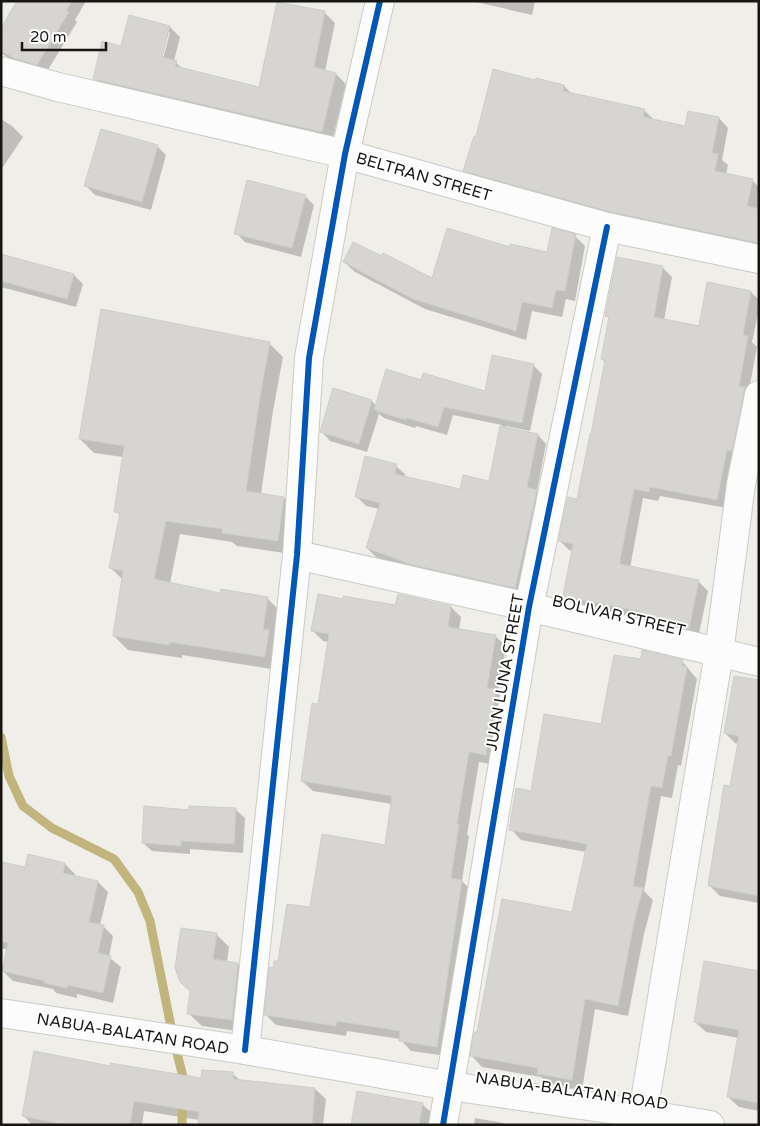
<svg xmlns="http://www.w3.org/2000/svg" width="760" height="1126" font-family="'Varela Round',sans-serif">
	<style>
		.shadow { fill: #0003; fill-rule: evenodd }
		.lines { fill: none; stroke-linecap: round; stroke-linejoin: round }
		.stream { stroke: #c1b47c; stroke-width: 9 }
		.building { fill: #d6d5d1; stroke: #cdcdc9 }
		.minor-casing { stroke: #cacac6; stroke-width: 30 }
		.secondary-casing { stroke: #cacac6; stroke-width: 30 }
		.minor { stroke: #fdfcfc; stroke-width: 28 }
		.secondary { stroke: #fdfcfc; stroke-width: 28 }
		.cycleway-casing { stroke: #fff; stroke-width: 9 }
		.cycleway { stroke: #0057b8; stroke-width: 6 }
		.labels { text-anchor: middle; stroke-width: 4; stroke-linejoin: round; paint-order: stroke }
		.street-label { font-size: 16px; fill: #171613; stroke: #fff }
	</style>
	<rect width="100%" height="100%" fill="#efeee9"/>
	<!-- shadow -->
	<path class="shadow" d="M19 1H86L75 20 77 22 46 73 24 67 1 53V30Z
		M472 1H535L532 15Z
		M324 12 335 23 325 71 336 74 346 84 332 142 105 89 94 78 122 47 130 17 170 27 180 37 174 61 183 69 260 88ZM167 32H170L162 63H159Z
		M536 82 564 86 572 94 644 110 654 120 686 127 719 118 728 128 722 160 728 165 726 175 752 180 759 187V250L622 221 475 180 465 170Z
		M1 119 12 126 23 137 1 170Z
		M157 146 166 155 151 210 95 195 86 186Z
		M305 196 314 205 301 257 245 242 236 233Z
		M575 236 585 246 575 301 566 299 562 317 532 311 526 340 425 309 355 272 344 262 433 279 511 248 548 253Z
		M1 255 74 275 83 284 76 307 1 287Z
		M663 268 672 277 664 320 700 328 751 292 759 300V309L752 342 757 347 727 508 660 496 658 501 643 498 630 568 698 581 708 591 698 638 648 626 640 619 574 605 564 596 573 551 569 550 560 541 578 501 606 363 602 359 610 319 606 316Z
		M269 343 283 357 273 411 261 494 284 498 297 511 291 554 237 546 232 542 180 534 170 583 221 595 267 598 281 612 278 670 182 655V658L128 650 114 636 123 580 111 568 121 516 116 511 123 457 94 453 80 439Z
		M533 365 542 374 530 431 506 426 505 428 538 435 546 444 537 491 545 500 524 596 413 569 376 557 367 548 380 509 366 506 357 497 396 466 405 474V477L461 491 490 483 502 425 453 415 447 435 416 426 415 428 384 418 379 414 367 452 330 441 322 432 372 401 376 406 422 381 486 393Z
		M344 600 396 606 451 607 461 617 459 630 495 636 506 646 498 693 506 701 496 765 479 762 467 835 469 836 462 881 472 891 447 1056 411 1051 400 1039 347 1031 346 1036 276 1025 266 1015 274 969 311 909 386 846 392 804 313 791 302 781 319 706 329 642 323 641 313 631Z
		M642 661H682L697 679 681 766 678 765 672 798 661 796 644 891 653 900 644 934 628 1016 595 1009 582 1090 549 1084 541 1077 482 1067 472 1056 478 1034 573 914 586 852 521 840 511 829 532 792 602 726Z
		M759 682V903L720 896 710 886 739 744 735 743 725 733Z
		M236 810 245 818 243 853 190 849V854L152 851 143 843 190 811Z
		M1 863 26 869 65 864 75 874 74 876 98 882 108 892 100 925 103 926 113 936 109 957 121 967 113 1003 77 994V998L56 993 53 989 13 981 3 971 8 950 1 948Z
		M216 934 229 947 227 962 238 964 251 977 245 1032 202 1026 188 1013 192 991Z
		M759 972V1111L739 1107 728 1097 739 1038 706 1032 695 1022Z
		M111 1068 202 1079 233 1074 241 1081 315 1089 326 1099 323 1125H199V1120L144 1111 142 1125H32L23 1115Z
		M422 1104 433 1114 431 1125H352Z
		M475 1118 504 1123 506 1125H474Z"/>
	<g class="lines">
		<!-- stream -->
		<path class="stream" d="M1 737 9 776 23 806 52 828 114 859 138 892 150 921 173 1037 183 1077 182 1125"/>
	</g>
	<!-- building -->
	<path class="building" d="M17 1H72L66 11 69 12 37 65 14 58 1 51V28Z
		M277 2 325 11 314 67 336 73 322 132 93 79 102 41 121 46 129 15 170 26 162 57 177 61 175 66 259 87Z
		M493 69 535 80 536 78 564 85 563 91 645 109 643 117 685 126 688 111 719 117 712 153 718 154 715 171 753 179 747 206 759 209V243L611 212 463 171 474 136H476Z
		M101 129 158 145 142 202 84 186Z
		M247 180 306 195 292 248 234 234Z
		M447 228 510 247V244L547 252 552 228 576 234 565 291 556 290 552 308 522 302 516 331 413 299 343 262 353 242 382 256 383 253 432 278Z
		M1 254 74 274 67 299 1 281Z
		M617 257 663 266 654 317 699 326 707 282 751 291 743 335 748 336 739 386 745 387 732 451 727 450 717 500 650 487 649 492 634 489 621 555 620 564 699 580 689 629 637 617 638 611 563 596 573 544 558 541 568 497 577 499 590 434H591L605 360 601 359 609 317 605 316Z
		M101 309 270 342 260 397 246 491 284 497 278 541 222 533V529L166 521 154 579 220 593 221 589 268 597 263 629 269 630 265 657 169 642V645L113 636 123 571 109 568 120 513 114 512 124 446 79 439Z
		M492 355 534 364 522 423 444 407 438 427 407 418 406 420 374 410 386 369 421 380 423 373 485 391Z
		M333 388 372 400 359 444 320 432Z
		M500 426 538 434 527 487 537 490 515 588 405 563V562L366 548 380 503 355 497 365 456 397 464 395 474 460 489 463 475 489 481Z
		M318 594 343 599V596L395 605 398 594 451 606 448 627 496 635 487 688 496 689 486 755 469 752 457 824H459L451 878 462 880 437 1047 399 1041 400 1031 337 1021 336 1026 264 1015 269 967 273 968 274 961H278L287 904 310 907 322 834 385 845 392 796 301 781 312 703 318 704 329 634 311 631Z
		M642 650 683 660 682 666 687 667 671 756 668 755 662 788 651 786 633 886 643 888 634 922 618 1006 585 999 572 1080 537 1074 538 1068 470 1056 474 1032H477L502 899 572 912 587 844 509 830 516 788 531 791 544 714 601 724 614 655 641 659Z
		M734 676 759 680V896L708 886 724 785 730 786 739 736 724 733Z
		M144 806 189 810V806L236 808 234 844 181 841V846L142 843Z
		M28 854 65 863 63 873 98 881 89 922 104 925 98 953 111 956 103 993 68 985 67 988 44 983 45 981 2 971 8 943 1 941V862L25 867Z
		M181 928 217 933 213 959 238 963 232 1020 187 1014 190 991 180 982 175 968Z
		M704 961 759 971V1103L727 1097 739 1030 694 1022Z
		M34 1051 110 1066V1063L201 1078 202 1070 233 1072V1079L315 1088 312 1125H198L199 1112 134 1101 130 1125H65L22 1116Z
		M357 1091 423 1103 419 1125H351Z"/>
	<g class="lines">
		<!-- minor casing -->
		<g class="minor-casing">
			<path id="minor" d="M1 71 58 87 345 154 607 227 759 259
				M297 555 529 607 759 662
				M245 1050 297 555 309 358 345 154 380 1
				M443 1125 529 607 607 227
				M641 1125 719 653 741 484 759 395"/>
		</g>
		<!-- secondary casing -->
		<g class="secondary-casing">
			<path id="secondary" d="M1 1013 245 1050 450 1086 644 1114 710 1125"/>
		</g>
		<!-- minor -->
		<use href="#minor" class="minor"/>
		<!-- secondary -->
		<use href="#secondary" class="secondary"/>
		<!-- cycleway casing -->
		<g class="cycleway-casing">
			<path id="cycleway" d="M245 1050 297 555 309 358 345 154 380 1
				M443 1125 529 607 607 227"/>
		</g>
		<!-- cycleway -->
		<use href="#cycleway" class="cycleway"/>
	</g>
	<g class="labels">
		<!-- street labels -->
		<g class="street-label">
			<text transform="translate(424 176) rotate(16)" y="6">BELTRAN STREET</text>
			<text transform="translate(619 615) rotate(13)" y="6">BOLIVAR STREET</text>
			<text transform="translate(504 672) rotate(-80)" y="6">JUAN LUNA STREET</text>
			<text transform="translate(133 1033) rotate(9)" y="6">NABUA-BALATAN ROAD</text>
			<text transform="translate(572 1090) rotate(8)" y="6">NABUA-BALATAN ROAD</text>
		</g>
	</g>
	<!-- border -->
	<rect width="760" height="1126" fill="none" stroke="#171613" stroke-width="5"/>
	<!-- scale -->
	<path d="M22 42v8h84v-8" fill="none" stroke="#171613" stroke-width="2.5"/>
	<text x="30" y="42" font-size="15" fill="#171613" stroke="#ffffff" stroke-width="4" paint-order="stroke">20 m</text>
</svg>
